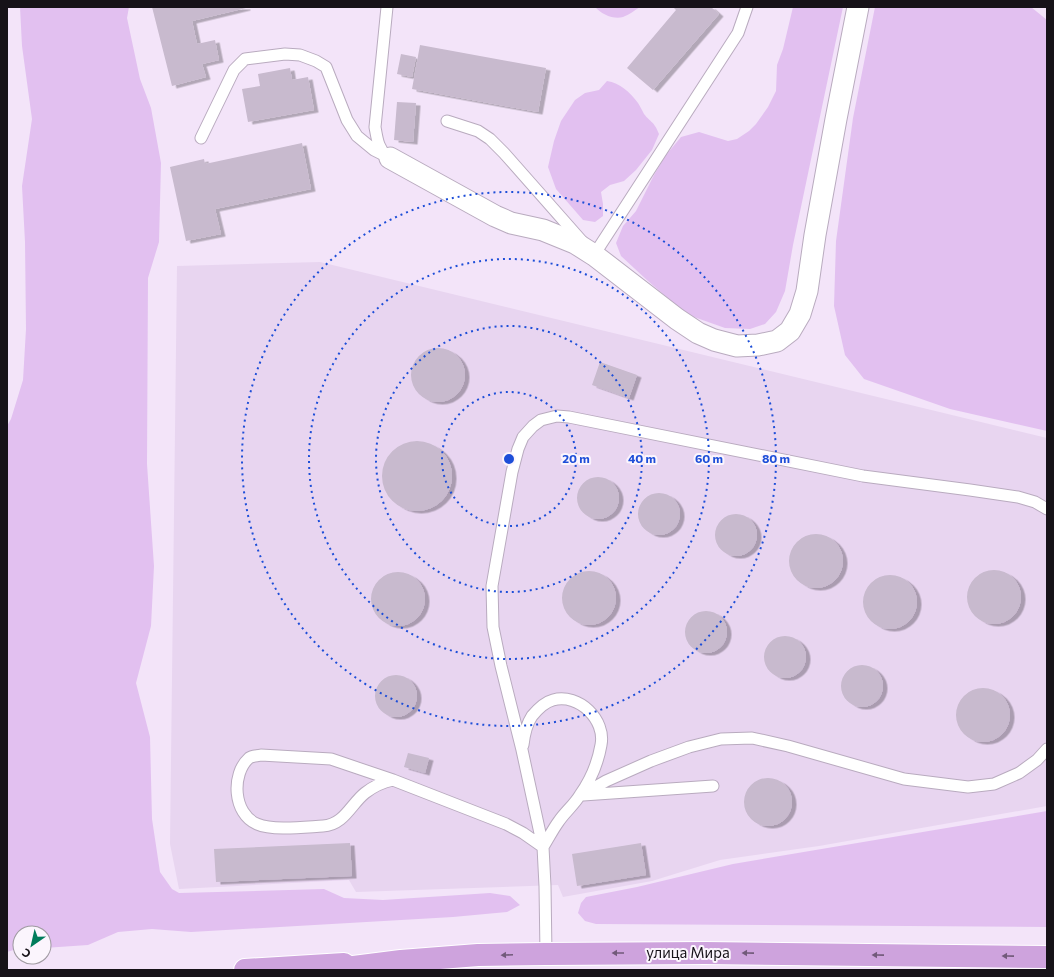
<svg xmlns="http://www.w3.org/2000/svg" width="1054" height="977" font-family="Commissioner,sans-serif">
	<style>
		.built { fill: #e8d5f0 }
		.green { fill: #e2c0f0 }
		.building { fill: #c8bace; filter: url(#shadow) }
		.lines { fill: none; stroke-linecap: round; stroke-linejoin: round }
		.service-casing { stroke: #b9abbf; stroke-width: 13 }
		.minor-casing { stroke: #b9abbf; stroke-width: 23 }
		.primary-casing { stroke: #fff; stroke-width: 24 }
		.service { stroke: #fff; stroke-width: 11 }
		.minor { stroke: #fff; stroke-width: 21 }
		.primary { stroke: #cea3dd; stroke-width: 22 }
		.oneway { fill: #725a7a }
		.ring { fill: none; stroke: #1d4ed8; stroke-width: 2; stroke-dasharray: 2 4 }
		.labels { text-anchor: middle; stroke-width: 4; stroke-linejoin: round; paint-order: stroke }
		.street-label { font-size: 15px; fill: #161218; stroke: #fbf5fd }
		.centre { fill: #1d4ed8; stroke: #fbf5fd; stroke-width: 2 }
		.ring-label { font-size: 12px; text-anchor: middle; font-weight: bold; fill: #1d4ed8; stroke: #fbf5fd; stroke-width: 4; stroke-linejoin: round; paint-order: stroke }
	</style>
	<defs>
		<filter id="shadow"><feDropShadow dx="4.5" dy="2.5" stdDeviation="0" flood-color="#0004"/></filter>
	</defs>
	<rect width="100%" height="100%" fill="#f3e4f9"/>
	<!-- built -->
	<path class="built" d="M320 262 1047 438V806L819 846 720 860 652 881 563 897 558 885 356 892 349 880 179 889 170 844 177 266Z"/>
	<!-- green -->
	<path class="green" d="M20 7H129L127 18 140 79 151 108 161 163 159 242 148 278 147 464 154 566 151 626 136 683 150 737 152 819 160 872 172 889 179 893 324 889 344 898 383 900 490 893 510 896 520 905 507 912 453 917 191 932 152 929 118 932 88 945 44 948V933H20V948L7 952V426L11 419 23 380 26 329 25 242 22 186 32 119 22 46Z
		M595 7H640C635 10 629 15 623 17 614 20 601 14 595 7Z
		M793 7H843L793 245 785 291 776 312 765 324 750 329 725 328 694 317 678 307 648 281 621 256 616 243 623 226 636 211 654 175 666 155 681 137 699 132 728 141 737 139 749 131 756 124 768 107 776 91 777 65 783 49Z
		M875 7H1031L1047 20V431L950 409 864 379 845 355 834 306 836 241 853 118Z
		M607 81C620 83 630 92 638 103 640 106 642 110 644 114 651 123 654 121 659 134L652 150 636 170 624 181 610 185 601 192 603 204V216L595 222 583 220 570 205 556 189 548 167 554 141 561 121 575 100 585 93 599 90Z
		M1047 811V927L596 924 585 921 578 913 581 903 586 897 637 887 733 864Z"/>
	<!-- building -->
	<path class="building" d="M152 7H246V8L192 21 197 44 215 40 219 60 202 64 206 77 172 86Z
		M673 7H711L719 14 653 90 627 68 676 10Z
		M420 45 546 68 538 112 412 89Z
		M401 54 416 57 412 77 397 74Z
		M290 68 292 80 308 77 314 110 248 122 242 89 260 86 258 74Z
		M397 102 416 103 413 142 394 140Z
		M302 143 311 189 215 209 221 234 186 241 170 167 204 159 205 164Z
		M411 375a27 27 0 1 1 54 0a27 27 0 1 1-54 0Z
		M600 362 637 375 629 398 592 385Z
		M382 476a35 35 0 1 1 70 0a35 35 0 1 1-70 0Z
		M577 498a21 21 0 1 1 42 0a21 21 0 1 1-42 0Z
		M638 514a21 21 0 1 1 42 0a21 21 0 1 1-42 0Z
		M715 535a21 21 0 1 1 42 0a21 21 0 1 1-42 0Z
		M789 561a27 27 0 1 1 54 0a27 27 0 1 1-54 0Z
		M967 597a27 27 0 1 1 54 0a27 27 0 1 1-54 0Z
		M562 598a27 27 0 1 1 54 0a27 27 0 1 1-54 0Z
		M371 599a27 27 0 1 1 54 0a27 27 0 1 1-54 0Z
		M863 602a27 27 0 1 1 54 0a27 27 0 1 1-54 0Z
		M685 632a21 21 0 1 1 42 0a21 21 0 1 1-42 0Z
		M764 657a21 21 0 1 1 42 0a21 21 0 1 1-42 0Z
		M841 686a21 21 0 1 1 42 0a21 21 0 1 1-42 0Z
		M375 696a21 21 0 1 1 42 0a21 21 0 1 1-42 0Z
		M956 715a27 27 0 1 1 54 0a27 27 0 1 1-54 0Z
		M408 753 429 758 425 773 404 767Z
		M744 802a24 24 0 1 1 48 0a24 24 0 1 1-48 0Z
		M350 843 352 876 216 882 214 849Z
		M641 843 646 875 577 886 572 854Z"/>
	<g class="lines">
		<!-- service casing -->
		<g class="service-casing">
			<path id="service" d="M387 7 375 127C377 138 378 149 387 156
				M447 121 478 131 490 139 504 153 594 255 738 33 747 7
				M201 138 234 70 245 59 285 54 300 55 316 61 326 67 347 120 357 136 374 150 390 158
				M523 745C524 736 526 725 532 716 537 710 545 702 553 700 579 693 606 720 601 745 598 762 590 781 580 795 574 805 565 812 559 821 553 829 548 839 543 847
				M393 780C383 782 374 786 365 793 351 804 344 825 323 826 305 827 273 831 257 824 233 814 231 774 249 758 252 756 257 756 261 755L331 759 393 780 506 824 523 833 543 847
				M583 795 713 786
				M580 796 606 781 651 761 689 747 721 739 752 738 788 746 904 779 968 787 994 784 1019 773 1037 760 1047 749
				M546 954 545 886 543 847 522 750 501 666 493 627 492 586 512 472 518 449 523 437 533 426 541 420 557 416 569 417 863 476 970 490 1018 497 1035 502 1047 509"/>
		</g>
		<!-- minor casing -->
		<g class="minor-casing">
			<path id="minor" d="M390 158 495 216 511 223 543 230 575 243 594 255 677 319 698 333 714 340 737 346 758 345 777 341 790 331 800 314 807 291 815 235 836 119 858 7"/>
		</g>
		<!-- primary casing -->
		<g class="primary-casing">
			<path id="primary" d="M245 970 344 964
				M330 970 401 961 478 955 546 954 705 953 1047 957"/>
		</g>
		<!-- service -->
		<use href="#service" class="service"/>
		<!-- minor -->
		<use href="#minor" class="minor"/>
		<!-- primary -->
		<use href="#primary" class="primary"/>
	</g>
	<!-- one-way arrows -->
	<defs><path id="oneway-solid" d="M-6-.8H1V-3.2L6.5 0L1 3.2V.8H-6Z"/></defs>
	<g class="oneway">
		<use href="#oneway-solid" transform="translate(618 953) rotate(180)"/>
		<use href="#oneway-solid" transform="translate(748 953) rotate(-179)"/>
		<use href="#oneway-solid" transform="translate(507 955) rotate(178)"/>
		<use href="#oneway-solid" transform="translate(878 955) rotate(-179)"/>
		<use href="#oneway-solid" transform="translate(1008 956) rotate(-179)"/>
	</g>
	<!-- distance rings -->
	<g class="ring">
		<circle cx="509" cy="459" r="67"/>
		<circle cx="509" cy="459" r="133"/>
		<circle cx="509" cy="459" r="200"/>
		<circle cx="509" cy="459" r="267"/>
	</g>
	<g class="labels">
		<!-- street labels -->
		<g class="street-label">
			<text x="688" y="958">улица Мира</text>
		</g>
	</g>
	<circle cx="509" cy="459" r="6" class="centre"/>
	<g class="ring-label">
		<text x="576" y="463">20 m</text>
		<text x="642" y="463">40 m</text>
		<text x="709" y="463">60 m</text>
		<text x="776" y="463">80 m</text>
	</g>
	<!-- border -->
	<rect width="1054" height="977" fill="none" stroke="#161218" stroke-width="16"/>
	<!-- north arrow -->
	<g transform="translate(32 945) rotate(214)"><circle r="19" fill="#fbf5fd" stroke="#9f9aa1"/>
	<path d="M0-3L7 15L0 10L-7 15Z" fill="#007c5b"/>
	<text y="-6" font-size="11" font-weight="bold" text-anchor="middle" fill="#161218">С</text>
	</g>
</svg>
